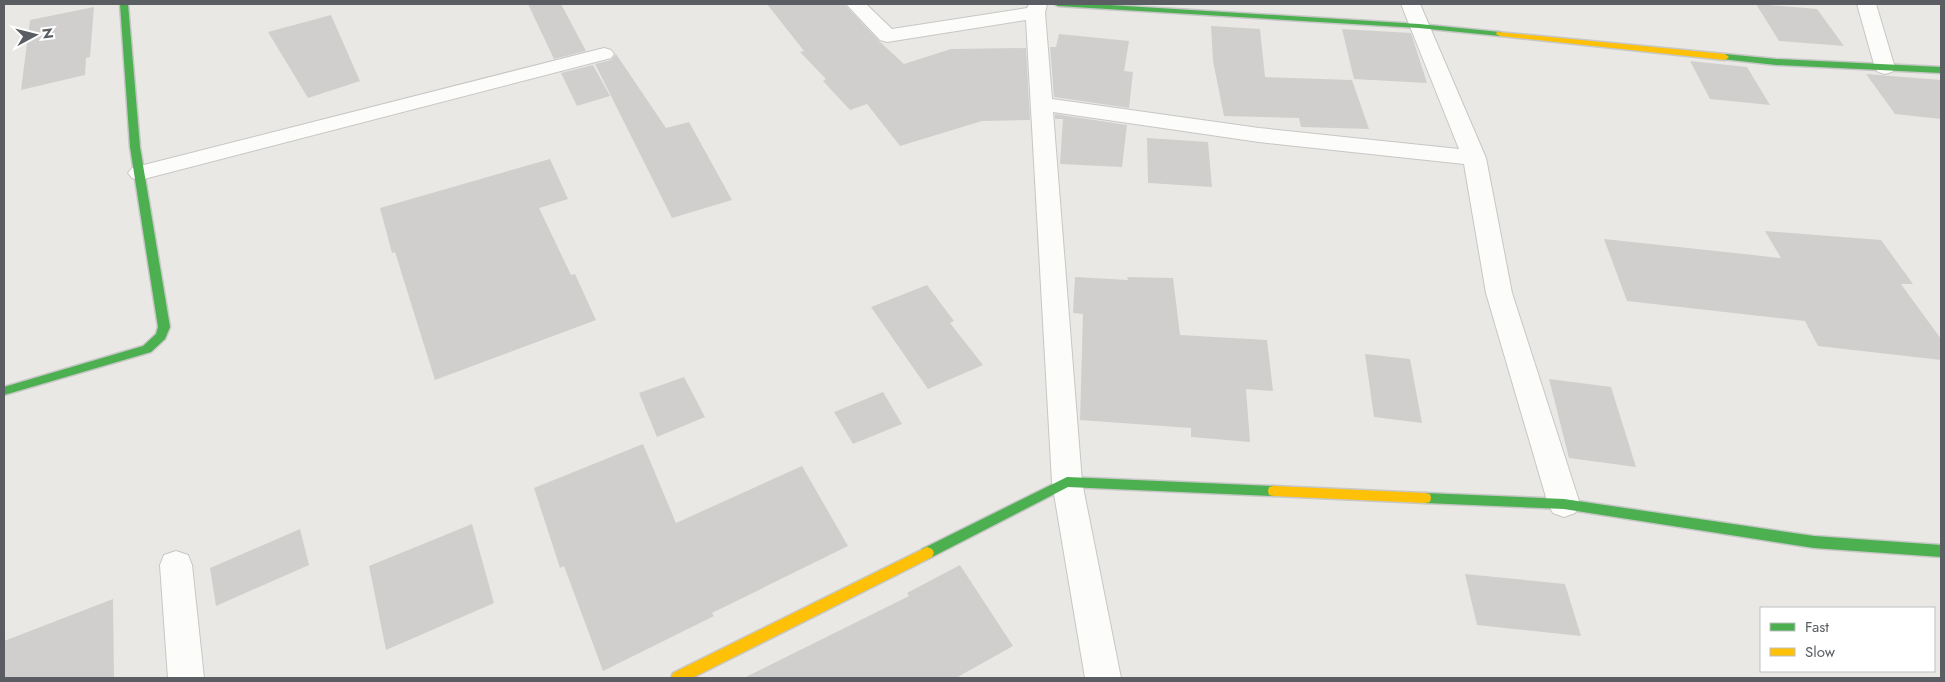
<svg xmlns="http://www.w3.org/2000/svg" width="1945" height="682" font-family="Jost,sans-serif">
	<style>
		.building { fill: #d1cfcd }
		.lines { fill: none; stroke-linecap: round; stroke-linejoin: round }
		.street-casing { stroke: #c6c7c6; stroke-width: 2 }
		.fast-casing { stroke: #c6c7c6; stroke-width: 3 }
		.slow-casing { stroke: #c6c7c6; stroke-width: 3 }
		.street { fill: #fcfcfb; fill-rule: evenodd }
		.fast { fill: #4caf50; fill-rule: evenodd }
		.slow { fill: #ffc107; fill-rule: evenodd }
	</style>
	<rect width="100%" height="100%" fill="#eae8e4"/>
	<!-- building -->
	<path class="building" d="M528 4H561L586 51 554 59Z
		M767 4H844L879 41 904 64 951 49 1026 48 1030 120 982 121 900 146 867 104 850 110 823 81 826 79 800 52 804 51Z
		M1756 4 1817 9 1844 46 1779 41Z
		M94 7 90 57 86 58 85 75 21 90 30 20Z
		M331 15 360 81 308 98 268 32Z
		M1211 26 1260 29 1265 77 1352 80 1369 129 1301 127 1299 118 1224 116 1213 61Z
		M1342 29 1411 33 1427 83 1354 79Z
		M1059 34 1129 41 1124 71 1133 72 1129 108 1054 97 1050 47H1056Z
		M616 54 666 128 689 122 732 200 672 218 595 64 611 60Z
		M1690 61 1747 67 1770 105 1710 99Z
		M593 65 610 96 577 106 561 73Z
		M1866 74 1941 80V119L1895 114Z
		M1055 114 1127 125 1122 167 1060 164 1063 119H1055Z
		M1147 138 1208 142 1212 187 1148 183Z
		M550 159 568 199 539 208 571 275 575 274 596 320 435 380 395 252 392 253 380 208Z
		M1765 231 1881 240 1913 284H1901L1941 339V360L1818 346 1805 321 1627 301 1604 239 1781 258Z
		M1075 277 1128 280 1127 277 1173 278 1180 335 1267 340 1273 391 1246 389 1250 442 1191 437V428L1080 420 1083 314 1073 313Z
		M927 285 954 321 950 323 983 365 928 389 871 307Z
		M1365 354 1410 359 1422 423 1374 417Z
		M684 377 705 417 657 437 639 393Z
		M1549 379 1611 387 1636 467 1569 458Z
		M883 392 902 424 853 444 834 412Z
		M643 444 676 523 802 466 848 546 712 613 714 616 603 671 564 566 560 568 534 488Z
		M472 524 494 603 386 650 369 566Z
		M300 529 309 565 216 606 210 568Z
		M960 565 1013 646 956 678H744L909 596 907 593Z
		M1465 574 1565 584 1581 636 1477 625Z
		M113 599 114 678H4V641Z"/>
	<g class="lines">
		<!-- street casing -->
		<g class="street-casing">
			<path id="street" d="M846 4H866L892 29 1027 8 1029 4H1047L1045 13 1052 99 1259 128 1459 149 1401 4H1420L1486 158 1512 293 1580 504 1575 513 1564 517 1553 513 1548 504 1486 293 1464 164 1259 142 1053 112 1082 482 1121 678H1085L1052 482 1026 20 887 42 880 40Z
				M1857 4H1876L1895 68 1892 72 1885 74 1878 72 1875 68Z
				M604 48 611 50 614 54 611 58 140 180 132 178 128 173 132 168Z
				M176 551 188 555 192 565 204 678H168L160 565 164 555Z"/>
		</g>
		<!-- fast casing -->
		<g class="fast-casing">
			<path id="fast" d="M120 4H128L140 147 170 327 165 339 151 352 4 395V387L143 346 156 334 158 327 130 147Z
				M1054 4H1093L1419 24 1500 32 1504 34 1500 36 1419 28 1058 6Z
				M1725 54 1776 59 1941 67V73L1776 65 1722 59 1721 57Z
				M1067 477 1274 486 1279 487 1280 491 1279 495 1274 496 1068 487 932 557 927 559 922 557 920 553 922 549Z
				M1425 493 1564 499 1814 536 1941 545V557L1814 548 1564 509 1425 503 1420 502 1419 498 1420 494Z"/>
		</g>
		<!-- slow casing -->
		<g class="slow-casing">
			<path id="slow" d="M1497 32 1725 54 1729 57 1725 60 1500 36 1496 34Z
				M1274 486 1425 493 1430 494 1431 498 1430 502 1425 503 1274 496 1269 495 1268 491 1269 487Z
				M927 547 932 549 934 553 932 557 692 678H671L673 673Z"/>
		</g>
		<!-- street -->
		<use href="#street" class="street"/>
		<!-- fast -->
		<use href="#fast" class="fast"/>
		<!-- slow -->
		<use href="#slow" class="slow"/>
	</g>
	<!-- border -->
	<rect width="1945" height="682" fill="none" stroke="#5a5e62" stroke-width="10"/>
	<!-- legend -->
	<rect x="1760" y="607" width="175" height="65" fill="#ffffff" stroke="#bdbfc0"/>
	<rect x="1770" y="623" width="25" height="8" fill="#4caf50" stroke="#bdbfc0"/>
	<text x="1805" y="632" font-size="15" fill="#5a5e62">Fast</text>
	<rect x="1770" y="648" width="25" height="8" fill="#ffc107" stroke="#bdbfc0"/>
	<text x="1805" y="657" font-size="15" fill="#5a5e62">Slow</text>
	<!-- north arrow -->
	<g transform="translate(35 35) rotate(83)" stroke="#ffffff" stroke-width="4" paint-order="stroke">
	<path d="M0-4L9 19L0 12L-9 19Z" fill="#5a5e62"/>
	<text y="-8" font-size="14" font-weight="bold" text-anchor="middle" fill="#5a5e62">N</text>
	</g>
</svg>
